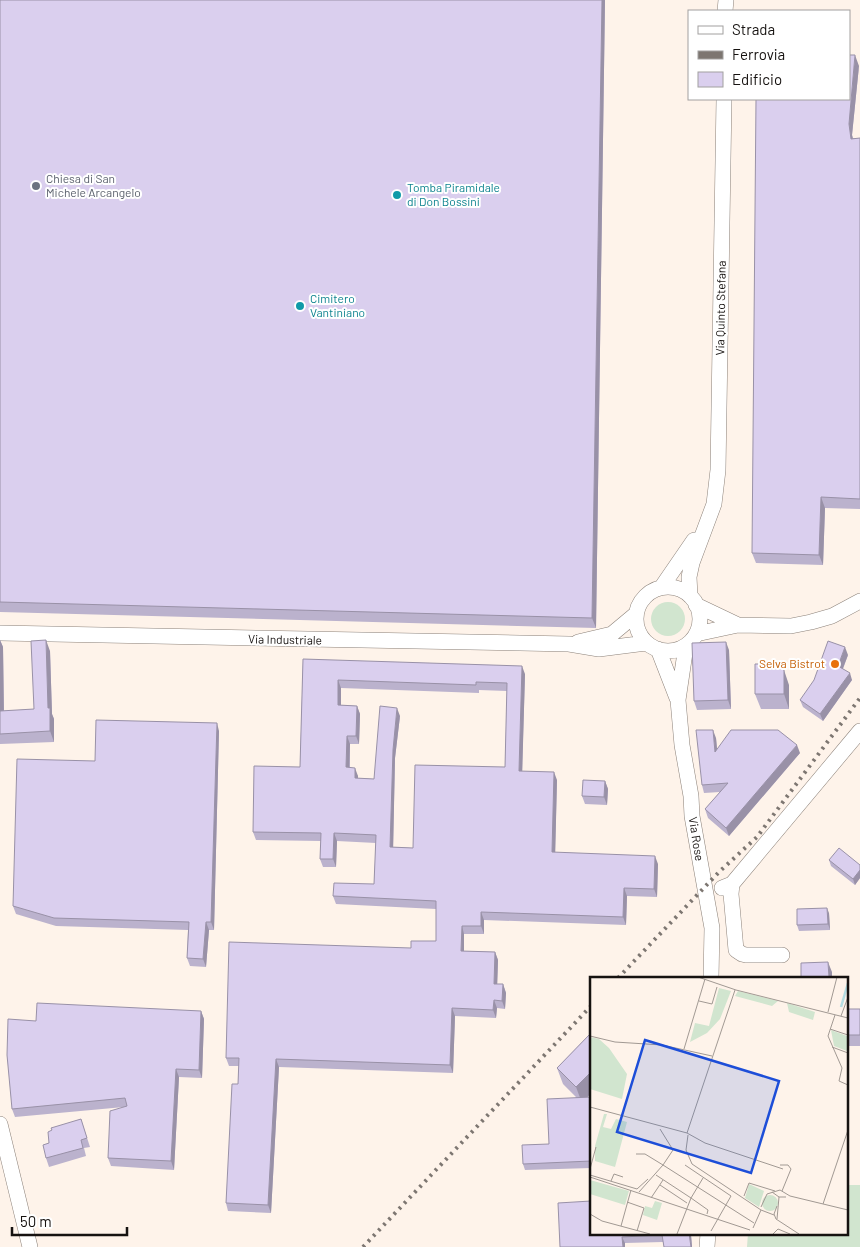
<svg xmlns="http://www.w3.org/2000/svg" width="860" height="1247" font-family="Barlow,sans-serif">
	<style>
		.green { fill: #d1e5cf }
		.lines { fill: none; stroke-linecap: round; stroke-linejoin: round }
		.minor-casing { stroke: #8c827a; stroke-width: 16 }
		.minor { stroke: #fff; stroke-width: 15 }
		.rail { stroke: #7d7671; stroke-width: 4; stroke-dasharray: 2.5 5; stroke-linecap: butt }
		.wall { fill: #bbb2cd; fill-rule: evenodd }
		.shaded-wall { fill: #9991a7 }
		.building { fill: #dacfee; stroke: #9991a7; fill-rule: evenodd }
		.worship-dot { fill: #6b7280; stroke: #fff; stroke-width: 2 }
		.culture-dot { fill: #0f9aa8; stroke: #fff; stroke-width: 2 }
		.food-dot { fill: #e8710a; stroke: #fff; stroke-width: 2 }
		.labels { text-anchor: middle; stroke-width: 4; stroke-linejoin: round; paint-order: stroke }
		.worship-label { font-size: 12px; fill: #5b616d; stroke: #fff; text-anchor: start }
		.culture-label { font-size: 12px; fill: #0d838f; stroke: #fff; text-anchor: start }
		.street-label { font-size: 12px; fill: #161210; stroke: #fff }
		.food-label { font-size: 12px; fill: #c56008; stroke: #fff; text-anchor: end }
		.inset-river { fill: none; stroke: #b4dde2; stroke-width: 2.5 }
		.inset-road { fill: none; stroke: #a19993; stroke-width: 1 }
		.view { fill: #1d4ed8; fill-opacity: 0.15; stroke: #1d4ed8; stroke-width: 2.5 }
		.inset-edge { fill: none; stroke: #161210; stroke-width: 2.5 }
	</style>
	<rect width="100%" height="100%" fill="#fef3ea"/>
	<!-- green -->
	<path class="green" d="M651 619a17 17 0 1 1 34 0a17 17 0 1 1-34 0Z
		M846 1185H860V1247H747L748 1233H846Z"/>
	<g class="lines">
		<!-- minor casing -->
		<g class="minor-casing">
			<path id="minor" d="M725 11 726 0
				M636 619a32 32 0 1 1 64 0a32 32 0 1 1-64 0Z
				M661 588 694 540
				M690 596 689 577 692 563 714 504 718 470 724 99
				M696 605 738 625
				M0 633 569 644 599 649 646 643
				M696 634 738 625 791 626 811 622 832 616 860 601
				M578 642 612 634 636 614
				M686 646 678 700 682 745 691 796 692 816 712 928 711 978
				M658 649 677 698
				M732 884 731 894 736 950 742 954 746 955H782
				M722 888 732 884 860 731
				M0 1124 30 1247
				M707 1247 708 1233"/>
		</g>
		<!-- minor -->
		<use href="#minor" class="minor"/>
		<!-- rail -->
		<path class="rail" d="M618 978 719 872 757 837 860 698
			M363 1247 591 1006"/>
	</g>
	<!-- wall -->
	<path class="wall" d="M0 0H605L596 628 0 612Z
		M859 66 852 135 853 138H860V509L825 508 823 565 756 563 752 553Z
		M0 640 3 647 4 711 34 709 50 651 52 714 54 719V742L0 744Z
		M729 650 731 709 697 710 694 701Z
		M848 655 843 669 852 680 823 721 803 707 800 700Z
		M303 659 525 674 522 772 557 780 555 853 658 864 657 897 627 896 626 925 484 920V934H464V951L495 952 498 960 497 984H503L506 993 505 1009 497 1008 496 1018 455 1016 453 1073 279 1067 271 1213 228 1211 226 1203 238 1084 239 1066H229L226 1058 411 948 436 941V909L336 904 333 896 374 884 376 843 337 841 336 867H323L320 859 321 841 256 840 253 832 300 767ZM341 688 479 693V690L507 691 505 767 413 848 393 847 395 758 400 716 374 779 358 778V776L350 767V744H359L360 714 357 706 341 705Z
		M789 685V709H761L755 694Z
		M219 731 214 930H209L206 967 190 966 187 958 188 930 56 926 16 914 13 906 95 761Z
		M716 738 717 749 800 753 729 836 708 818 705 809 720 792 704 793 702 785Z
		M605 781 608 789 607 805 585 804 582 796Z
		M829 860 860 865V878L855 885 831 866Z
		M829 913 830 930 799 931 797 925Z
		M846 1009H860V1046H846Z
		M201 1011 204 1019 202 1078 179 1077 174 1170 111 1166 108 1158 124 1107 15 1117 12 1109 36 1021Z
		M591 1033V1093L588 1097H591V1168L525 1170 523 1164 549 1144 576 1097 563 1084 557 1068Z
		M81 1119 90 1147 84 1148 86 1156 49 1167 46 1158 52 1130Z
		M591 1233H699L691 1235 692 1247H664L663 1242 625 1243V1247H560Z"/>
	<!-- shaded-wall -->
	<path class="shaded-wall" d="M602 0H605L596 628 592 618Z
		M855 55 859 66 852 135 855 149 851 139 849 124Z
		M821 497 825 508 823 565 819 555Z
		M0 640 3 647 4 722 0 711Z
		M46 640 50 651 52 714 54 719V742L50 731 48 708Z
		M726 642 729 650 731 709 728 700Z
		M845 647 848 655 841 673 838 666Z
		M522 666 525 674 522 780 519 771Z
		M784 670 789 685V709L784 694Z
		M850 673 852 680 823 721 820 714Z
		M338 680 341 688V713L338 705Z
		M357 706 360 714 359 744 356 736Z
		M397 708 400 716 395 758 393 855 390 847 393 750Z
		M217 723 219 731 214 930 211 922Z
		M713 730 716 738 718 760 715 752Z
		M347 736 350 744 349 775 346 767Z
		M797 745 800 753 729 836 726 828Z
		M355 768 358 776V786L355 778Z
		M554 772 557 780 555 861 552 852Z
		M605 781 608 789 607 805 604 797Z
		M334 833 337 841 336 867 333 859Z
		M655 856 658 864 657 897 654 889Z
		M860 870V878L855 885 853 879Z
		M624 888 627 896 626 925 623 917Z
		M827 908 829 913 830 930 828 924Z
		M481 912 484 920V934L481 926Z
		M206 922 209 930 206 967 203 959Z
		M462 926 464 934V959L461 951Z
		M495 952 498 960 497 992 494 984Z
		M828 962 832 972V978H829Z
		M503 984 506 993 505 1009 502 1001Z
		M494 1000 497 1008 496 1018 493 1010Z
		M452 1008 455 1016 453 1073 450 1065Z
		M201 1011 204 1019 202 1078 199 1070Z
		M276 1059 279 1067 271 1213 268 1205Z
		M176 1069 179 1077 174 1170 171 1161Z
		M591 1072V1093L582 1103 576 1087Z
		M689 1233H691V1235L692 1247H691Z
		M622 1237 625 1243V1247H623Z"/>
	<!-- building -->
	<path class="building" d="M0 0H602L592 618 0 602Z
		M849 55H855L849 124 851 139 860 138V499L821 497 819 555 752 553 756 99H849Z
		M46 640 48 708H50V731L0 734V697V711L34 709 31 641Z
		M828 641 845 647 838 666 850 673 820 714 800 700 814 680Z
		M726 642 728 700 694 701 692 643Z
		M303 659 522 666 519 771 554 772 552 852 655 856 654 889 624 888 623 917 481 912V926H462L461 951 495 952 494 984H503L502 1001 494 1000 493 1010 452 1008 450 1065 276 1059 268 1205 226 1203 232 1084H238L239 1058H226L229 942 411 948V941H436V901L333 896 334 883 374 884 376 835 334 833 333 859H320L321 833 253 832 254 766 300 767ZM338 680 476 685V682L507 683 505 767 415 765 413 848 390 847 393 750 397 708 380 706 374 779 355 778V768L346 767 347 736H356L357 706 338 705Z
		M755 664H772L784 670V694H755Z
		M96 720 217 723 211 922H206L203 959 187 958 189 922 54 918 13 906 17 759 95 761Z
		M696 730H713L715 752 731 730H778L797 745 726 828 705 809 728 783 702 785Z
		M583 780 605 781 604 797 582 796Z
		M839 848 860 865V870L853 879 829 860Z
		M827 908 828 924 797 925V909Z
		M828 962 829 978H801V963Z
		M37 1003 201 1011 199 1070 176 1069 171 1161 108 1158 110 1111 127 1106 125 1098 12 1109 7 1055 8 1019 36 1021Z
		M846 1009H860V1035H846Z
		M591 1033V1072L576 1087 557 1068Z
		M591 1097V1161L523 1164 522 1145 549 1144 547 1099Z
		M81 1119 87 1138 81 1140 83 1148 46 1158 43 1145 49 1143 48 1132 52 1130 51 1128Z
		M591 1201V1233H689L691 1247H664L662 1235 622 1237 623 1247H560L558 1203Z"/>
	<!-- markers -->
	<circle class="worship-dot" cx="36" cy="186" r="5"/>
	<g class="culture-dot">
		<circle cx="397" cy="195" r="5"/>
		<circle cx="300" cy="306" r="5"/>
	</g>
	<circle class="food-dot" cx="835" cy="664" r="5"/>
	<g class="labels">
		<!-- worship labels -->
		<g class="worship-label">
			<text x="46" y="183">Chiesa di San<tspan x="46" dy="14">Michele Arcangelo</tspan></text>
		</g>
		<!-- culture labels -->
		<g class="culture-label">
			<text x="407" y="192">Tomba Piramidale<tspan x="407" dy="14">di Don Bossini</tspan></text>
			<text x="310" y="303">Cimitero<tspan x="310" dy="14">Vantiniano</tspan></text>
		</g>
		<!-- street labels -->
		<g class="street-label">
			<text transform="translate(721 308) rotate(-89)" y="4">Via Quinto Stefana</text>
			<text transform="translate(285 640) rotate(1)" y="4">Via Industriale</text>
			<text transform="translate(696 839) rotate(81)" y="4">Via Rose</text>
		</g>
		<!-- food labels -->
		<g class="food-label">
			<text x="825" y="668">Selva Bistrot</text>
		</g>
	</g>
	<!-- overview -->
	<g transform="translate(590 977)">
		<rect width="258" height="258" fill="#fef3ea"/>
		<path d="M129 11 141 14 130 42 117 56 100 65 105 46 119 49ZM148 14 188 24 182 29 145 19ZM197 26 225 35 223 43 199 35ZM241 53 257 59V74L244 69ZM0 60 9 62 19 71 37 97 32 122 0 112ZM14 137H17L13 150 21 152 26 142 37 145 25 190 5 184V169ZM0 203 39 214 35 228 0 217ZM159 207 174 214 169 230 155 221ZM172 226a8 8 0 1 1 16 0a8 8 0 1 1-16 0ZM65 224 72 226 67 243 53 238 55 229 62 231Z" fill="#d1e5cf"/>
		<path class="inset-river" d="M251 30 258 6"/>
		<path class="inset-road" d="M108 0 146 13 258 41M145 13 97 156 115 166 193 192M109 24 122 27 127 10M238 35 247 0M245 38 238 59 252 91 249 104 258 108M251 39 258 20M240 52 258 58M0 59 25 65 72 68 122 79M242 70 258 76M94 72 115 2M0 130 97 156M98 158 96 173 102 187 171 233 184 238M46 177H55L73 188 83 173 70 152M95 188 141 219 121 254M190 188H198L201 192 192 214M0 192 6 170M0 198 47 212 58 202M66 198 101 221 113 201M0 200 160 253M21 204 24 197 33 200M70 208 97 226M49 215 73 188 164 246M182 215 189 220H196M154 219 159 206 185 214M61 221 73 203M37 225 54 231 47 254M233 227 258 153M187 229 184 237 186 242 209 257M171 230 177 217 190 213 200 219 258 233M0 237 12 244 60 257M187 242 189 220M31 249 41 213M163 251 171 233M87 257 101 221 118 233 117 237M183 257 188 252 200 257"/>
		<path class="view" d="M55 63 189 104 161 196 27 155Z"/>
		<rect width="258" height="258" class="inset-edge"/>
	</g>
	<!-- legend -->
	<rect x="688" y="10" width="162" height="90" fill="#ffffff" stroke="#a2a09f"/>
	<rect x="698" y="26" width="25" height="8" fill="#ffffff" stroke="#a2a09f"/>
	<text x="732" y="35" font-size="15" fill="#161210">Strada</text>
	<rect x="698" y="51" width="25" height="8" fill="#7d7671" stroke="#a2a09f"/>
	<text x="732" y="60" font-size="15" fill="#161210">Ferrovia</text>
	<rect x="698" y="72" width="25" height="15" fill="#dacfee" stroke="#a2a09f"/>
	<text x="732" y="85" font-size="15" fill="#161210">Edificio</text>
	<!-- scale -->
	<path d="M12 1227v8h115v-8" fill="none" stroke="#161210" stroke-width="2.5"/>
	<text x="20" y="1227" font-size="15" fill="#161210" stroke="#ffffff" stroke-width="4" paint-order="stroke">50 m</text>
</svg>
